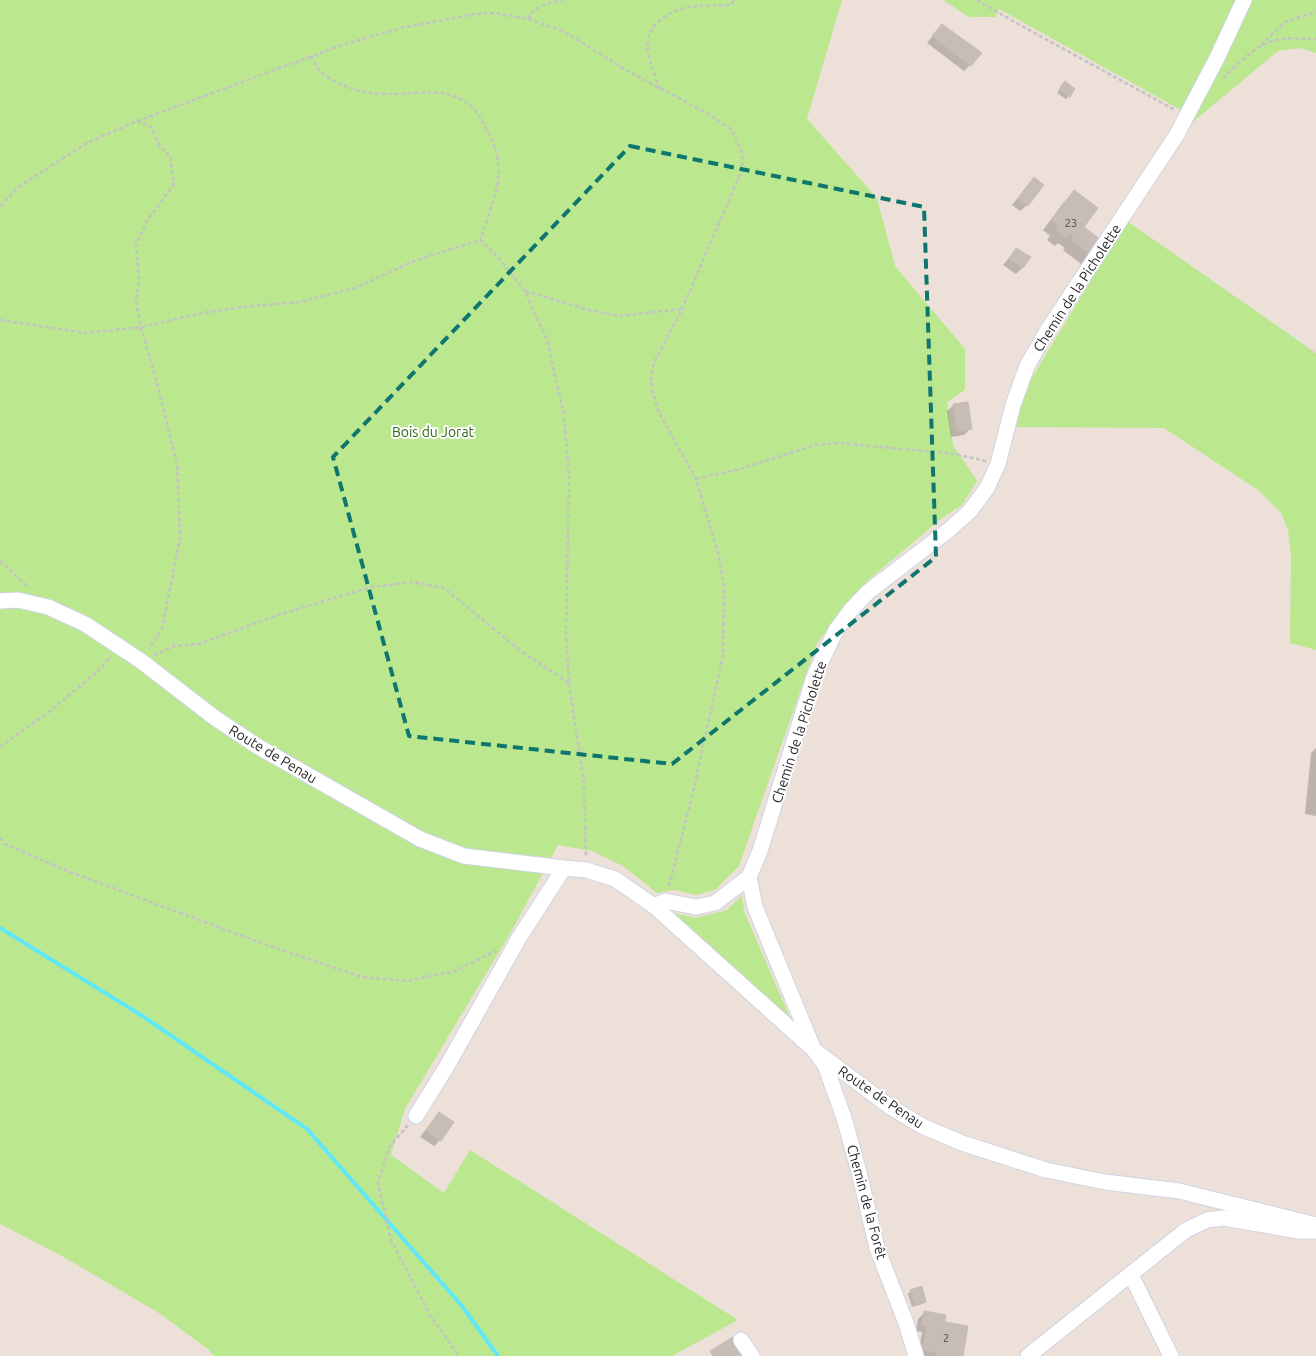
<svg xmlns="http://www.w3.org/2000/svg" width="1316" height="1356" font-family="Ubuntu,sans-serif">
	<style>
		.green { fill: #bbe88f }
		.shadow { fill: #0003 }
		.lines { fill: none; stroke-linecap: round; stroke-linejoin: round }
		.stream { stroke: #60e7f8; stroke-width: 4 }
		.building { fill: #c7bdb8; stroke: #c7bcb2 }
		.street-casing { stroke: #cdd4e3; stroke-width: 17 }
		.path { stroke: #c3c3c3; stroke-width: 2.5; stroke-dasharray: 4 2.5; stroke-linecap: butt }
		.street { stroke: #fff; stroke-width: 15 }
		.marked { fill: none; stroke: #0f766e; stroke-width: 4; stroke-dasharray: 10 6; stroke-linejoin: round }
		.labels { text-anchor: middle; stroke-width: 4; stroke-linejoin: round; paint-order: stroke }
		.number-label { font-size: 11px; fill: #504d4c }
		.street-label { font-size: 14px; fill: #282828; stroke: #fff }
		.park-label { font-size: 14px; fill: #336913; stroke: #fff }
	</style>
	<rect width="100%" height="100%" fill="#ece0d8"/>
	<!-- green -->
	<path class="green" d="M0 0H842L807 119 877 198 895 266 965 349V390L947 402 953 445 977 481 962 505 941 519 866 582 817 643 739 866 715 890 696 895 674 890 657 893 623 866 592 851 558 845 511 932 405 1109 391 1155 444 1193 470 1150 738 1320 672 1356H214L209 1350 159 1313 62 1256 0 1224Z
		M943 0H1316V53L1301 48 1278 51 1182 131 1190 115 999 9 996 17H969Z
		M1127 221 1316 353V650L1290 643 1291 554 1288 530 1281 513 1258 490 1164 428 1011 427 1014 407Z
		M742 895 744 911 790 1018 673 913 696 918 727 910Z"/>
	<!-- shadow -->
	<path class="shadow" d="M936 32 970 65 964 71 927 43Z
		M1062 86 1069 96 1066 99 1057 93Z
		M1034 178 1027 205 1020 211 1012 205Z
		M1074 192 1082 227 1091 254 1081 264 1063 250 1065 248 1058 243 1055 246 1047 240 1050 236 1043 230 1064 202Z
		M1016 249 1022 268 1016 274 1003 265Z
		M954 405 970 429 964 435 951 437 947 411Z
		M1316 748V816L1305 814 1311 753Z
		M439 1113 440 1140 434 1146 420 1137Z
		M911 1291 925 1302 922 1304 912 1307 908 1294Z
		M924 1313 943 1323 962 1356H918L922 1332 916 1331 918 1319Z"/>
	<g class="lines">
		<!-- stream -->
		<path class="stream" d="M0 928 144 1017 307 1129 462 1306 498 1356"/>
	</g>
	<!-- building -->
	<path class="building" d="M942 24 982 53 971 66 932 36Z
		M1065 81 1075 89 1070 97 1059 89Z
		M1034 177 1044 185 1028 206 1018 198Z
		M1074 190 1098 208 1084 227 1102 241 1092 255 1072 240 1074 237 1069 233 1066 237 1056 230 1059 226 1052 220Z
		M1016 248 1031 257 1023 268 1009 259Z
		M968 402 972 429 957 431 953 404Z
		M439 1112 454 1122 441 1141 426 1130Z
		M922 1286 926 1302 915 1305 910 1290Z
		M924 1311 946 1315 945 1322 968 1326 963 1356H937V1352L923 1350 927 1326 922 1325Z
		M733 1337 744 1356H713L710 1351Z"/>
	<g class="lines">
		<!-- street casing -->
		<g class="street-casing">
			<path id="street" d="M0 601 18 600 48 607 85 624 141 661 215 718 257 746 420 839 464 856 564 868
				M749 877 755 907 814 1050 825 1065 844 1118 859 1172 877 1248 906 1323 916 1356
				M654 906 665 901 696 907 715 903 749 877 760 851 814 677 836 630 851 610 868 592 950 529 970 511 987 488 998 464 1013 405 1027 366 1047 331 1176 136 1217 58 1244 0
				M416 1116 447 1066 519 938 564 868 586 870 615 879 654 906 814 1050 889 1106 922 1126 962 1143 1046 1170 1105 1182 1179 1191 1316 1225
				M1131 1275 1171 1356
				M741 1340 752 1356
				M1028 1356 1186 1230 1207 1220 1224 1218 1298 1231H1316"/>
		</g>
		<!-- path -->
		<path class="path" d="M977 0 1020 25 1175 110
			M528 19C534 5 550 3 563 0
			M1261 45 1285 22 1316 12
			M311 56C314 61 317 68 321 72 341 89 371 95 397 94 415 93 436 90 454 96 467 100 478 112 484 124 511 171 495 193 480 240
			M1223 78C1238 64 1256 44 1277 40 1290 37 1303 39 1316 39
			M659 89C656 77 650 63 648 51 643 24 673 8 696 6 707 5 719 6 731 5L734 0
			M137 121 151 127 160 147 170 156 174 184 147 221 136 245 139 282 136 302 141 327 159 391 177 464 180 538 162 629 149 649
			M0 206 20 186 87 143 137 121 342 45 401 28 475 14 495 13 528 19 563 31 626 70 705 112 732 130 741 150 743 161 741 172 682 309 654 363 651 374 652 389 659 413 696 479 719 556 724 590 723 655 692 797 668 889
			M525 291 589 310 620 316 682 309
			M0 320 86 333 141 327 207 312 253 306 300 302 355 288 414 261 480 240 497 256 525 291 547 340 564 415 569 477 566 633 569 683 584 783 586 856
			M696 479 740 469 815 445 838 443 955 454 986 461
			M0 561 28 587
			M154 655 174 646 199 644 275 616 371 587 413 582 444 588 522 652 569 683
			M0 747 50 711 97 672 111 656
			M0 838 5 844 67 871 267 945 362 977 407 981 455 971 496 951
			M408 1125 390 1146 378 1183 391 1240 430 1315 459 1356"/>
		<!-- street -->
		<use href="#street" class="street"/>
	</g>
	<!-- marked area -->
	<path class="marked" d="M630 146 924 207 936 557 672 764 409 736 333 457Z"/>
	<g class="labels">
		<!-- number labels -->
		<g class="number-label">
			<text x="1071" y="227">23</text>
			<text x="946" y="1342">2</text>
		</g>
		<!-- street labels -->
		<g class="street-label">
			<text transform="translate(1077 288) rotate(-57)" y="5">Chemin de la Picholette</text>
			<text transform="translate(799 732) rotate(-72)" y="5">Chemin de la Picholette</text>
			<text transform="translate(273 754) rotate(31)" y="5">Route de Penau</text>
			<text transform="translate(881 1097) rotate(34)" y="5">Route de Penau</text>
			<text transform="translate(867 1202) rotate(75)" y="5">Chemin de la Forêt</text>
		</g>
		<!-- park labels -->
		<g class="park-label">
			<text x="433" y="437">Bois du Jorat</text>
		</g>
	</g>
</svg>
